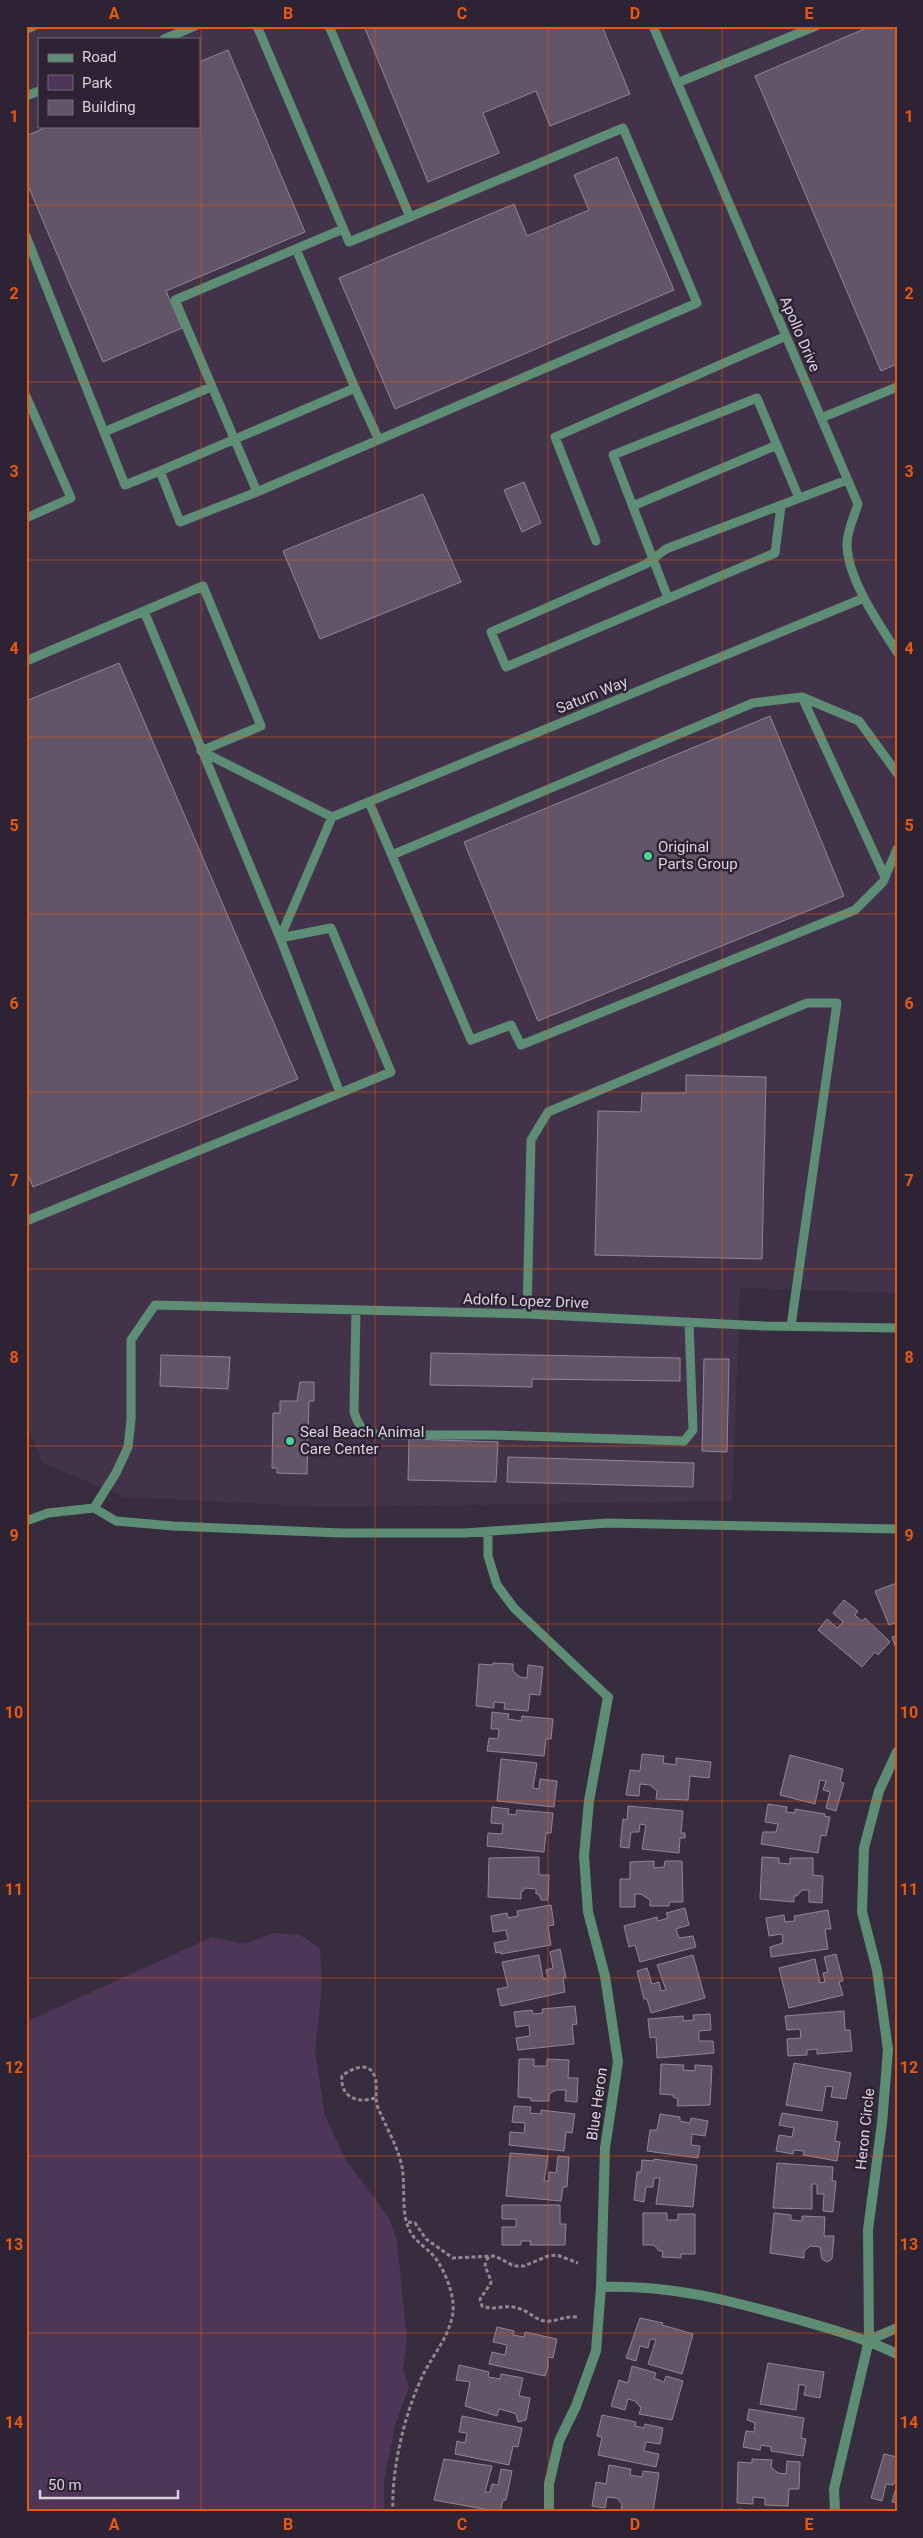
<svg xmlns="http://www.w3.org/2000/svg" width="923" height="2538" font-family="Roboto,sans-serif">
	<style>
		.built { fill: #43334a; fill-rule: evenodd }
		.green { fill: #4d3657 }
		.building { fill: #625568; stroke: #928599 }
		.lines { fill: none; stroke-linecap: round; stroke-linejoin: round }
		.path { stroke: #908795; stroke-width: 3; stroke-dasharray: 4 2.5; stroke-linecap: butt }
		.lane { stroke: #5e8d76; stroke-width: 9 }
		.street { stroke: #5e8d76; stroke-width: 10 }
		.grid { fill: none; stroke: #e8590c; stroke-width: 1; stroke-opacity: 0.55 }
		.poi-dot { fill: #49d49c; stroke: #2e2334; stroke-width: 2 }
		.labels { text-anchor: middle; stroke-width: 5; stroke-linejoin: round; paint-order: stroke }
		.street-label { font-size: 15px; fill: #dad3de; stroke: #2e2334 }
		.poi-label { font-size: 15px; fill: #dad3de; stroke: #2e2334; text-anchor: start }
		.neatline { fill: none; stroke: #e8590c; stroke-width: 2 }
		.grid-label { font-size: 16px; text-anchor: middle; font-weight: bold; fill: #e8590c }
	</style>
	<rect width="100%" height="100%" fill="#382d3e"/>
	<!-- built -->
	<path class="built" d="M26 26H897V1293L740 1288 732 1501 325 1507 124 1497 43 1463 26 1424ZM39 39H199V126H39Z"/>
	<!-- green -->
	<path class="green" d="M273 1933 300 1935 320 1948 322 1986 315 2051 325 2116 346 2160 389 2218 397 2241 407 2340 403 2368 409 2387 395 2426 384 2481V2512H26V2022L212 1937 245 1944Z"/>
	<!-- building -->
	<path class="building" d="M364 26H602L630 94 550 126 536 91 483 113 499 153 428 182Z
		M871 26H897V364L881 371 755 76Z
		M228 50 305 232 166 291 182 328 103 362 26 181V136L49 126H199V62Z
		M617 157 674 290 395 409 339 278 514 204 527 236 589 210 574 175Z
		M524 482 541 523 522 532 504 490Z
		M423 494 461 582 320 639 283 551Z
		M119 663 298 1079 33 1187 26 1170V701Z
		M770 716 844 896 538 1021 464 842Z
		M686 1075 766 1077 762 1259 595 1255 598 1111 641 1112 642 1093H686Z
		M431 1353 680 1358V1381L532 1379V1387L430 1385Z
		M161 1355 230 1357 228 1389 160 1386Z
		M704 1359H729L727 1452 702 1451Z
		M300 1382H314V1401H309L307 1474 277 1473V1468H272L273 1413H280V1401H297Z
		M409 1439 498 1442 496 1482 408 1480Z
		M508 1457 694 1463 693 1487 507 1482Z
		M897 1583V1622L889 1625 875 1591Z
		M844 1600 858 1611 855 1615 862 1621 865 1618 890 1642 878 1655 875 1652 862 1667 818 1630 827 1619 837 1628 843 1622 833 1613Z
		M897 1635V1646H895L892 1637Z
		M493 1663 513 1664V1671L520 1677 527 1678 528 1665 543 1667 540 1695 530 1694 528 1711 504 1709 505 1703 494 1702V1708L476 1706 479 1664 493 1665Z
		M492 1712 509 1714 508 1719 521 1721 522 1716 553 1719 551 1739H546L544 1756 487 1751 489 1738 498 1739 499 1729H491Z
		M642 1754 664 1756 663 1763 676 1765V1758L711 1762 709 1778 690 1776 688 1800 656 1799 657 1791 650 1785 640 1784 639 1796 626 1795 630 1770 640 1771Z
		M790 1755 843 1769 840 1782 844 1783 836 1811 826 1808 830 1792 823 1790 826 1781 820 1780 815 1804 780 1795Z
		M501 1759 537 1763 533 1788 539 1789 540 1779 557 1781 554 1807 497 1801Z
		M768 1804 787 1807 786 1812 795 1813V1809L825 1814 824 1816 830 1817 826 1836 821 1835 818 1853 761 1844 763 1832H776L778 1824 765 1822Z
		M628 1806 683 1811 681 1833H685V1838H680L679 1853 642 1849 646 1825 640 1824 639 1832H631L629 1848 620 1847 623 1819 627 1820Z
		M492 1807 509 1809 508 1814 516 1815 517 1810 553 1813 551 1833H546L544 1852 487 1846 488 1833 502 1834 503 1824 491 1823Z
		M539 1857V1875H549L548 1900H541L539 1894H536V1889L526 1888 521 1892V1899L488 1897 489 1858Z
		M762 1857 779 1858V1863L790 1864V1858H813V1875L823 1876 822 1903 809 1902V1890H802L797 1896H794V1902L760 1899Z
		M654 1861V1868L664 1867 665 1861H682L683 1902H669V1906H650V1900L641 1894H635V1907H620V1879H630V1862Z
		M551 1905 554 1925 548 1926 551 1945 501 1954V1952L496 1953 494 1943 508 1940 506 1930 493 1932 491 1916 507 1913 508 1918 518 1916 517 1911Z
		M685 1908 689 1925 676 1929 679 1938 693 1936 696 1947 640 1962 635 1945 629 1947 624 1926 657 1917 658 1921 668 1918 666 1913Z
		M828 1910 831 1929H825L828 1949 771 1957 770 1947 783 1943 782 1934 769 1936 766 1918 784 1915 785 1922 795 1921 794 1916Z
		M560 1949 566 1978H563L565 1992 501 2006 497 1989 508 1987 502 1962 539 1955 543 1979 548 1978 546 1970 553 1968 550 1952Z
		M836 1954 843 1981 839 1982 843 1995 789 2008 779 1968 815 1959 820 1983 825 1982 823 1973 828 1972 824 1957Z
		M693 1955 705 1998 651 2013 647 1999H644L637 1971 647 1968 652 1984 659 1982 661 1991 666 1990 657 1965Z
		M575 2006 577 2024 572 2025 574 2044 518 2050 516 2038 530 2036 529 2025 516 2027 514 2012 532 2010 533 2014 543 2013 542 2009Z
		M844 2011 845 2030H850L852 2051 817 2054V2049L807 2050V2055L788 2056 787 2039 801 2038 800 2029 787 2030 785 2016Z
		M710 2014 711 2030 699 2031V2041H713L714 2053 657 2058 656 2037 650 2038 648 2019 683 2016V2021L694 2020 693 2015Z
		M519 2059H534V2066H547V2059L569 2060 568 2078H578L577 2102 565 2101 566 2090H556L549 2094V2101H531V2098L518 2097Z
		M794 2063 851 2073 846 2099 831 2097 833 2087 826 2086 822 2111 786 2105Z
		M661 2064 684 2065 683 2070 695 2071V2065L712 2066 710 2105 677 2106 678 2099 673 2097V2095L660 2094Z
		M514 2106 531 2107 530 2113 541 2114V2110L575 2114 572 2133 566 2132 564 2151 509 2145 510 2132 524 2133 525 2123 512 2122Z
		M782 2113 838 2122 835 2141 840 2142 837 2161 803 2155 804 2151 794 2150 793 2154 776 2151 779 2135 792 2137 794 2128 779 2125Z
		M660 2114 680 2117V2121L690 2123 691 2118 708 2121 705 2136 692 2134 691 2145 700 2146 698 2158 647 2151 650 2130H657Z
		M510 2153 548 2156 544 2181H549V2172L556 2173 558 2156 569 2157 567 2187H563L561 2201 506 2196Z
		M654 2159 697 2165 693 2207 656 2204 660 2178H654L653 2187H646L644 2202 634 2200 637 2172H641L642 2160 654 2161Z
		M777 2163 833 2167 832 2181H836L833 2212 823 2211 824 2194H817V2184H812V2209L773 2208Z
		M502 2205H560V2224H566L565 2245H530L531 2241H521V2245H502V2227H516V2219H502Z
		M643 2213H667V2220H678V2214H695V2254H681V2258L662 2257 663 2251H659L654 2245H643Z
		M774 2213 791 2215V2220L802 2221V2216L825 2217 824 2236H834L832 2259 827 2262 822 2259 820 2247 810 2246 804 2251V2258L770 2253Z
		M640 2318 663 2323 662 2325 693 2334 682 2374 648 2364 656 2340 650 2339 648 2348 640 2346 636 2361 626 2358Z
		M497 2327 514 2331 513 2335 524 2337 525 2332 557 2339 553 2358 548 2357V2368L545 2376 489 2364 492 2352 505 2355 507 2345 493 2342Z
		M768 2363 824 2372 820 2398 804 2395 806 2386 799 2384 796 2410 760 2404Z
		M459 2365 489 2372 488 2377 500 2379 501 2374 523 2378 519 2396 530 2398 526 2420 518 2422 516 2414 507 2411 499 2409 497 2416 465 2406 470 2382 456 2380Z
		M632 2366 656 2373 654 2378 664 2382 666 2376 683 2381 672 2420 639 2414 641 2408 635 2401 628 2399 625 2410 611 2406 619 2380 628 2383Z
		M749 2409 804 2418 801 2438 806 2439 803 2456 771 2451V2447L761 2445 760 2450 743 2447 746 2431 754 2432 755 2423 747 2420Z
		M602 2415 636 2422 635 2426 644 2428 645 2424 663 2428 660 2444 646 2442 644 2451 659 2454 656 2467 598 2455 602 2437 597 2436Z
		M462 2416 522 2428 518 2447 513 2446 509 2465 455 2454 457 2441 465 2443 467 2433 459 2432Z
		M884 2454 897 2457V2477L893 2485 886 2484 882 2501 871 2498Z
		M444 2459 492 2466 485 2492H490L492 2484 498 2485 501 2469 512 2471 506 2500H503L500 2512 434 2500Z
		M752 2459 772 2460 771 2467 778 2473 786 2474 787 2461 800 2462 799 2489H789L788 2506 765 2505V2498L753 2497V2504L737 2503 738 2462 752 2463Z
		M609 2465 631 2469 630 2475 642 2477 643 2471 659 2473 653 2512 621 2511 622 2504 617 2498 607 2497 605 2508 592 2506 596 2482 606 2484Z
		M897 2484V2503L892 2502Z
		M738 2509 783 2512H737Z"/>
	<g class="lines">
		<!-- path -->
		<path class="path" d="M375 2098C357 2104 340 2097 342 2076 352 2068 371 2060 375 2078 378 2088 374 2097 378 2108 386 2127 398 2147 402 2167 406 2187 400 2212 410 2231 414 2240 424 2246 431 2253 443 2265 455 2294 453 2312 450 2335 435 2352 424 2373 405 2411 391 2469 393 2512
			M408 2222 415 2223 426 2239 453 2258 495 2256 514 2266H524L548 2256 557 2255 578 2263
			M489 2257C480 2266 490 2272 491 2283L480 2299 482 2306C494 2311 505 2304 517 2308 529 2310 537 2323 550 2321 561 2320 564 2316 577 2317"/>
		<!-- lane -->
		<path class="lane" d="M257 26 349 242 410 217 329 26
			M653 26 858 504C854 517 847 531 847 544 847 578 879 624 897 652
			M164 39 195 26
			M677 83 816 26
			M26 96 39 91
			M26 236 125 485 160 471 180 522 257 492 175 300 343 229
			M355 388 378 438
			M26 396 71 498 26 518
			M821 418 897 387
			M104 432 211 387
			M160 471 355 388 296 249
			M257 492 697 303 623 128 410 217
			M633 506 777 445
			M781 506 775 553 506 667 491 632 646 564 666 549 847 480
			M596 541 555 437 786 336
			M668 598 613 455 757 398 799 498
			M144 611 203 586 261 726 201 751
			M26 661 144 611 280 938 340 1093 26 1221
			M802 697 885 877
			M201 751 332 817
			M369 802 471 1040 511 1025 521 1045 855 910 883 882 897 849
			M332 817 864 598
			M392 855 753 703 802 697 859 721 897 773
			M280 938 331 928 391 1072 340 1093
			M280 938 332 817
			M356 1310 354 1412C359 1429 366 1434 384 1435H492L684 1441 693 1430 689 1322
			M527 1314 531 1140 548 1112 807 1003H837L791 1326
			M94 1508 116 1473 128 1447 131 1420V1340L155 1305 527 1314 765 1326 897 1328
			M26 1521 48 1513 94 1508 116 1521 173 1526 341 1533H465L608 1523 897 1529
			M488 1532V1556L497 1585 514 1608 608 1697"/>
		<!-- street -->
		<path class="street" d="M26 29 33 26
			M601 2287C673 2285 728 2300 796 2319 831 2329 864 2338 897 2354
			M869 2340 897 2328
			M549 2512V2484L559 2441 576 2406 596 2351 601 2287 605 2148 618 2062 605 1976 588 1912 584 1856 589 1801 608 1697
			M835 2512 834 2489 869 2340 868 2230 882 2123 888 2050 877 1970 862 1912 864 1848 879 1791 897 1752"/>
	</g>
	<!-- grid -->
	<path class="grid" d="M201 26V2512M375 26V2512M548 26V2512M722 26V2512M26 205H897M26 382H897M26 560H897M26 737H897M26 914H897M26 1092H897M26 1269H897M26 1446H897M26 1624H897M26 1801H897M26 1978H897M26 2156H897M26 2333H897"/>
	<!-- markers -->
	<g class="poi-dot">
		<circle cx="648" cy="856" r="5"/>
		<circle cx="290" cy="1441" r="5"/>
	</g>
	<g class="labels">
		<!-- street labels -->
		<g class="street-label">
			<text transform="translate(800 334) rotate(67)" y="5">Apollo Drive</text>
			<text transform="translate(592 695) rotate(-22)" y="5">Saturn Way</text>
			<text transform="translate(526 1301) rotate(2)" y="5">Adolfo Lopez Drive</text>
			<text transform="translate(597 2104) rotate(-82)" y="5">Blue Heron</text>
			<text transform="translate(865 2129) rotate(-84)" y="5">Heron Circle</text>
		</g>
		<!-- poi labels -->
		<g class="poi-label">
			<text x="658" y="852">Original<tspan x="658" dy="17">Parts Group</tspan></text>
			<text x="300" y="1437">Seal Beach Animal<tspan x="300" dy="17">Care Center</tspan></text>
		</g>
	</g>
	<!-- border -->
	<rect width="923" height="2538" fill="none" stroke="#2e2334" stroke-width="55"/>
	<!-- legend -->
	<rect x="38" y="38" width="162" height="90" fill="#2e2334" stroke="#736978"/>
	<rect x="48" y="54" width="25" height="8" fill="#5e8d76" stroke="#736978"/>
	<text x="82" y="62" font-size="15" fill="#dad3de">Road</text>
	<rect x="48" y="75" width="25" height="15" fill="#4d3657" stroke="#736978"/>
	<text x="82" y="88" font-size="15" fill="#dad3de">Park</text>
	<rect x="48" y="100" width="25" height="15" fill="#625568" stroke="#736978"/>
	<text x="82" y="112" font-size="15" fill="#dad3de">Building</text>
	<!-- scale -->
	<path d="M40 2490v8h138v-8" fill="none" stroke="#dad3de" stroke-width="2.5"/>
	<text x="48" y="2490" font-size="15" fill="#dad3de" stroke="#2e2334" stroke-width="4" paint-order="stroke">50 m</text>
	<rect x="28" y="28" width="868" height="2482" class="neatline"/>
	<g class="grid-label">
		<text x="114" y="19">A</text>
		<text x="288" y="19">B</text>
		<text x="462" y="19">C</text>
		<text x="635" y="19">D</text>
		<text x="809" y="19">E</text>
		<text x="14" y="122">1</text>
		<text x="909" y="122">1</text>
		<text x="14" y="299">2</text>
		<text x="909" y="299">2</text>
		<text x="14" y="477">3</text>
		<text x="909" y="477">3</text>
		<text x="14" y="654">4</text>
		<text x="909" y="654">4</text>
		<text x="14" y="831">5</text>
		<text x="909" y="831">5</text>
		<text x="14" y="1009">6</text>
		<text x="909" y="1009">6</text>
		<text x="14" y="1186">7</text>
		<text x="909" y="1186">7</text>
		<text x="14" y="1363">8</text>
		<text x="909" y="1363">8</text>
		<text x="14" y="1541">9</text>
		<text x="909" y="1541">9</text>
		<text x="14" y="1718">10</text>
		<text x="909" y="1718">10</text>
		<text x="14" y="1895">11</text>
		<text x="909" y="1895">11</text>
		<text x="14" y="2073">12</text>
		<text x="909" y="2073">12</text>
		<text x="14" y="2250">13</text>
		<text x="909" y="2250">13</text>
		<text x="14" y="2428">14</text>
		<text x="909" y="2428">14</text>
		<text x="114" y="2530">A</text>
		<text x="288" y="2530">B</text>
		<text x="462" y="2530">C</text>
		<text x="635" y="2530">D</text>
		<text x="809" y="2530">E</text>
	</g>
</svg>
